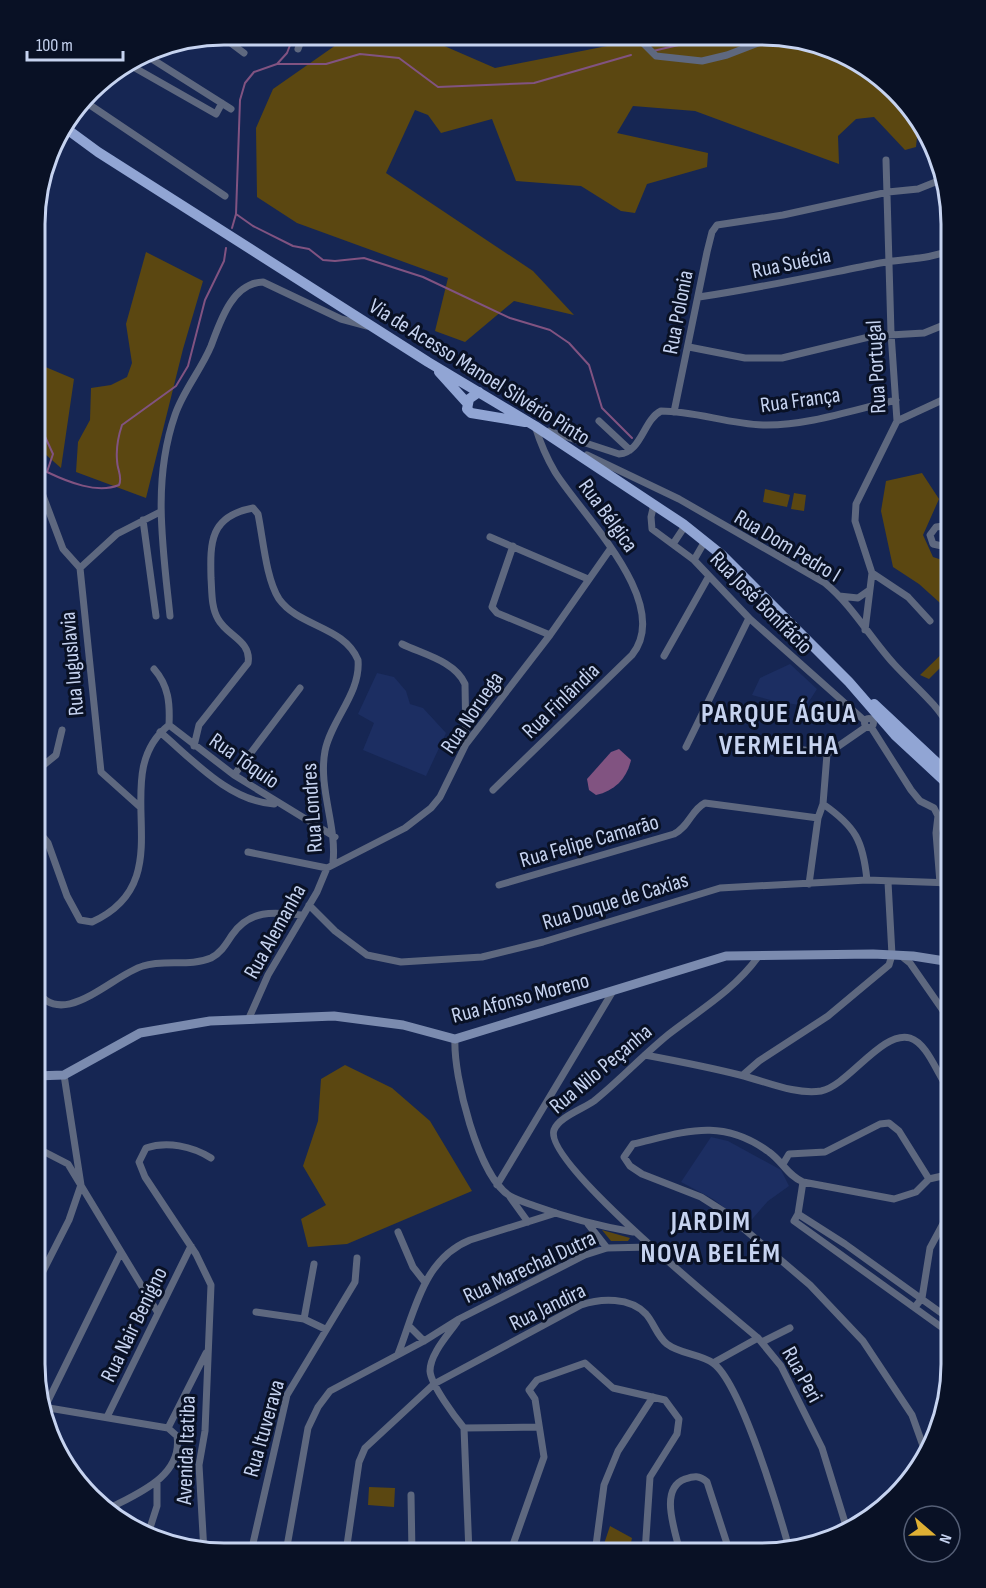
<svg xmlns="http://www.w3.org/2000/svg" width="986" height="1588" font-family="'Sofia Sans Condensed',sans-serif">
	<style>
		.built { fill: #1c2e62 }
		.green { fill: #5b4711 }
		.water { fill: #815381 }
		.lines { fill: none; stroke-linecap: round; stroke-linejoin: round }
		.stream { stroke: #815381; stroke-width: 2 }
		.minor { stroke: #5e687f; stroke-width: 7 }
		.secondary { stroke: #7b8baf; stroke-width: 9 }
		.primary { stroke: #91a5d4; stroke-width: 10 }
		.labels { text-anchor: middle; stroke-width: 6; stroke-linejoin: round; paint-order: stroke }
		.street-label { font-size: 22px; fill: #c6d3f0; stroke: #091125 }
		.district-label { font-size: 28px; font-weight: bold; letter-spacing: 1.5px; fill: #c6d3f0; stroke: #091125 }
		.rim { fill: none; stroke: #c6d3f0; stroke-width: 3 }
	</style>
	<rect width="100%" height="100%" fill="#162653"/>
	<!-- built -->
	<path class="built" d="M790 664 817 689 806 706 774 701 752 695 760 678Z
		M377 673 394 677 406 691 410 704 423 708 446 733 426 776 363 750 374 723 358 714Z
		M711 1137 728 1141 781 1170 789 1186 768 1201 747 1225 713 1199 681 1182Z"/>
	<!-- green -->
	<path class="green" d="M394 35H419L495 68 658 36H787L878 74 918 127 916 147 905 150 874 117 856 119 838 136 839 164 695 111 633 106 617 133 708 153 707 167 647 184 635 213 621 211 581 186 516 181 492 119 441 133 428 115 415 110 386 173 533 271 574 315 514 301 465 342 435 331 448 278 297 223 257 197 256 128 273 89 336 45Z
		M146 252 203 281 183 349 146 498 76 472 78 442 90 420 91 388 111 385 127 377 132 363 126 324Z
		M36 363 74 379 61 468 36 446Z
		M922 473 939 499 923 535 933 557 951 563V657L929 679 920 675 950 646 949 611 919 584 893 567 881 511 886 481Z
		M765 489 790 495 787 507 763 502Z
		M794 493 806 495 804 511 791 509Z
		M345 1065 392 1088 430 1121 472 1191 347 1244 308 1247 301 1219 326 1205 303 1166 318 1121 321 1079Z
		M602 1230 630 1238 628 1241H611Z
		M369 1487 395 1488 394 1507 368 1505Z
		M610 1526 632 1538 629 1552 601 1553Z"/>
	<!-- water -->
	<path class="water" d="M619 749 631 760C627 778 615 791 596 795L589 790 587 779 611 752Z"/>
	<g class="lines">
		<!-- stream -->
		<path class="stream" d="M653 51 717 36
			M277 64H326L360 54 399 58 438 87 534 83 631 55
			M236 214 253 226 293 246 309 249 323 260 335 261 364 258 423 277 510 318 550 330 569 343 589 365 602 408 632 438
			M232 228 236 214 240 100 245 83 254 72 277 64 287 53 294 35
			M36 417 53 454 47 472C68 482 97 494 119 485 123 477 117 470 117 460 116 448 118 437 122 425L176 386 188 366 205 300 224 261 226 248"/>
		<!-- minor -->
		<path class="minor" d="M220 35 244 53
			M480 35 499 38 523 35
			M636 36 656 56 702 61 727 55 776 36
			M298 49 303 35
			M144 54 231 109
			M128 64 216 114 222 103
			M84 101 225 196
			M699 297C760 288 819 275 880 263 905 258 928 260 951 250
			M689 347 745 358H782L873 336 924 333 951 322
			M674 412 707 252 712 232 717 225 783 215 888 192 918 189 943 179
			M599 421 630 450
			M897 421 951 396
			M549 431 619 454C642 452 643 420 661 411 695 411 728 424 763 425 807 426 853 410 896 400
			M587 455 679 499 825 583C852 605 871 639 894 664 915 687 937 703 951 730
			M36 477 63 549 80 568 101 772 140 807
			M654 504 651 517 652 529 694 560 749 618 865 721
			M143 520 156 616
			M490 537 588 579
			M673 544 685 526
			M513 546 492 607 497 613 550 635
			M951 548 933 544 930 535 936 527 951 525
			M694 560 705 541
			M80 568 117 534 160 512
			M872 573 908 597 930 621
			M839 596 858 598 868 591
			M170 616C163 548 152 481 175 415 183 391 201 370 211 346 220 322 232 283 263 282L341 319 367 326
			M865 630 872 573 855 521 856 504 897 421 891 333 886 160
			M402 644C422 654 455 661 465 684L466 744
			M664 656 709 576
			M154 669C169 686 170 704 169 725L234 775 335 837
			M864.5 723a4.5 4.5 0 1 1 9 0a4.5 4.5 0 1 1-9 0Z
			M871 727 911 790 920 801 934 808 938 816 936 833 940 883
			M160 732C193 760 229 801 274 804
			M737 738 827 754
			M194 746 199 725 248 663C252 641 227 636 218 619 211 607 212 591 211 578 210 542 210 516 253 508L258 514C263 538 266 579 279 599 299 627 344 626 358 660 361 693 331 720 325 751 318 788 337 826 333 862
			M686 747 749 618
			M35 772 56 755 62 730
			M234 775 300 688
			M493 790 632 655C674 603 581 514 555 472 546 457 540 442 535 426
			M823 804C856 827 863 841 867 880
			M35 836 44 838 48 843 67 896 80 920 92 922C187 879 103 777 169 725
			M248 852 327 868
			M809 884 818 818 823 804 827 754 866 727
			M499 885 674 834C689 827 691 810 705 803L818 818
			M309 905 335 931 367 955 401 962 482 957 543 942 720 888 867 880 951 883
			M900 955 910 963 951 1022
			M758 957C734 990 700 1010 669 1034 643 1055 620 1080 594 1101 583 1109 559 1117 554 1130 542 1162 729 1313 758 1338L781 1366 822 1448 847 1529
			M35 988C61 1033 112 975 143 966 164 959 190 967 211 958 221 953 226 944 232 935 250 909 274 912 302 915
			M249 1018 268 975 317 892 327 868 405 828 431 808 440 797 466 744 550 635 611 548
			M455 1039C453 1075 478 1177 510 1196 517 1200 527 1203 535 1206 568 1218 599 1226 633 1232
			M645 1055C677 1061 708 1067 740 1075 765 1081 795 1095 821 1091 848 1086 882 1030 910 1038 929 1044 938 1078 951 1092
			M743 1075 759 1061 828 1016 889 965 892 955 888 882
			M35 1147 68 1164 158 1313
			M783 1164 789 1154 825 1152 880 1124 889 1123 899 1131 929 1179
			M929 1179 951 1174
			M803 1182 798 1214 794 1221 951 1334
			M497 1185 613 991
			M510 1197 528 1222
			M798 1214 845 1244 951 1320
			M588 1224 607 1248
			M398 1232 413 1267 424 1281
			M35 1287 69 1220 81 1185 64 1075
			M915 1307 922 1298 930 1248 951 1209
			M256 1312 304 1319 325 1329
			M304 1319 314 1264
			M457 1322C448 1335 430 1354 430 1371 431 1385 455 1417 464 1428L538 1427
			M409 1326 424 1341
			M762 1342 790 1328
			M398 1354C415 1311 423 1259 470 1240L556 1213
			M713 1363 758 1338
			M43 1407 168 1428 177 1436C183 1477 136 1494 106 1510
			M44 1409 121 1252
			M107 1417 191 1246
			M168 1428 206 1353
			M464 1428 469 1553
			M926 1454 912 1415 863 1341 810 1285 723 1211 701 1197 642 1174 630 1166 624 1157 633 1144C685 1132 721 1117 769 1152 782 1161 788 1176 803 1182L894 1199 916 1192 929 1179
			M411 1495 412 1553
			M149 1531 157 1506V1481
			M204 1552 199 1465 205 1431 211 1285 196 1254 145 1177 139 1162 146 1148C167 1141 192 1146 211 1158
			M251 1552 287 1395 355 1282 357 1258
			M286 1552 308 1428 318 1407 330 1391 424 1341 459 1319 585 1255 607 1248 650 1247
			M346 1552 359 1462 365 1448 434 1384 581 1305C601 1298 630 1297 646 1314 654 1323 657 1336 667 1344 680 1354 700 1354 713 1363 741 1383 779 1512 789 1548
			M510 1553 544 1457 535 1399 529 1390 537 1380 585 1363 613 1388 665 1400 679 1419 677 1434 650 1477 645 1553
			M595 1553 604 1485 618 1451 653 1397
			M680 1553C676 1532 658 1489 685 1479 694 1476 699 1475 707 1482L730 1553"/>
		<!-- secondary -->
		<path class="secondary" d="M35 1076 64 1075 140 1033 210 1021 334 1016 403 1025 455 1039 726 956 873 954 913 956 951 962"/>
		<!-- primary -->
		<path class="primary" d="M64 127 98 152 428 362 535 426 683 524 723 556 849 682 895 735 951 787
			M439 372 467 403
			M479 392 469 399 467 409 471 413 525 422
			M874 704 951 776"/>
	</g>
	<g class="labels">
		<!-- street labels -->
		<g class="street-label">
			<text transform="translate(791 262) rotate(-12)" y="8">Rua Suécia</text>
			<text transform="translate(677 312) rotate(-79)" y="8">Rua Polonia</text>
			<text transform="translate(875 367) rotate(-93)" y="8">Rua Portugal</text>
			<text transform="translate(480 371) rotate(32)" y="8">Via de Acesso Manoel Silvério Pinto</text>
			<text transform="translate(800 399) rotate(-8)" y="8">Rua França</text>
			<text transform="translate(609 515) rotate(54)" y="8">Rua Bélgica</text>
			<text transform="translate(788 545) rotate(31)" y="8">Rua Dom Pedro I</text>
			<text transform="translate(762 602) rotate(45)" y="8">Rua José Bonifácio</text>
			<text transform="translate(71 664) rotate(-95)" y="8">Rua Iuguslavia</text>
			<text transform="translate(560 700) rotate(-44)" y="8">Rua Finlândia</text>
			<text transform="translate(471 712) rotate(-56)" y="8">Rua Noruega</text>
			<text transform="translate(245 760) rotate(35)" y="8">Rua Tóquio</text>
			<text transform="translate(311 808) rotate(-94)" y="8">Rua Londres</text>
			<text transform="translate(589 840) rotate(-16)" y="8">Rua Felipe Camarão</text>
			<text transform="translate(615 900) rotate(-17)" y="8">Rua Duque de Caxias</text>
			<text transform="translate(274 931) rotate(-61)" y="8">Rua Alemanha</text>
			<text transform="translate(520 997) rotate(-15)" y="8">Rua Afonso Moreno</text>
			<text transform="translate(600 1068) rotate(-40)" y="8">Rua Nilo Peçanha</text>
			<text transform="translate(529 1266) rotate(-25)" y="8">Rua Marechal Dutra</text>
			<text transform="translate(547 1306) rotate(-26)" y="8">Rua Jandira</text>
			<text transform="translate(133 1324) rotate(-64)" y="8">Rua Nair Benigno</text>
			<text transform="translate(803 1374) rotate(61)" y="8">Rua Peri</text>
			<text transform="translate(263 1428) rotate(-74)" y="8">Rua Ituverava</text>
			<text transform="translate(185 1450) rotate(-88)" y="8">Avenida Itatiba</text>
		</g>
		<!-- district labels -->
		<g class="district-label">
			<text x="779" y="722">PARQUE ÁGUA<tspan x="779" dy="32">VERMELHA</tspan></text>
			<text x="711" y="1230">JARDIM<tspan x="711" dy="32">NOVA BELÉM</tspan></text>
		</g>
	</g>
	<!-- crop -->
	<path d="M0 0H986V1588H0ZM224 45H762A179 179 0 0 1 941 224V1364A179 179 0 0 1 762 1543H224A179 179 0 0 1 45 1364V224A179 179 0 0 1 224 45Z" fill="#091125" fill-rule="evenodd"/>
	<path class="rim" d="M224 45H762A179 179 0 0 1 941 224V1364A179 179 0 0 1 762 1543H224A179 179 0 0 1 45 1364V224A179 179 0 0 1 224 45Z"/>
	<!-- north arrow -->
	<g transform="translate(932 1534) rotate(110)"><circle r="28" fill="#091125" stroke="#555f76" stroke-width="1.5"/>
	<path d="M0-4.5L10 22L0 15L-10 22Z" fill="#dfb034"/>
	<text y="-9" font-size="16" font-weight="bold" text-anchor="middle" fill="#c6d3f0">N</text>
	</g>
	<!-- scale -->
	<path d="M27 51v9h96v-9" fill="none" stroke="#c6d3f0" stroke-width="3"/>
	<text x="36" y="51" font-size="18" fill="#c6d3f0" stroke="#091125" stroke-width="4.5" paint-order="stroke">100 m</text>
</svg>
